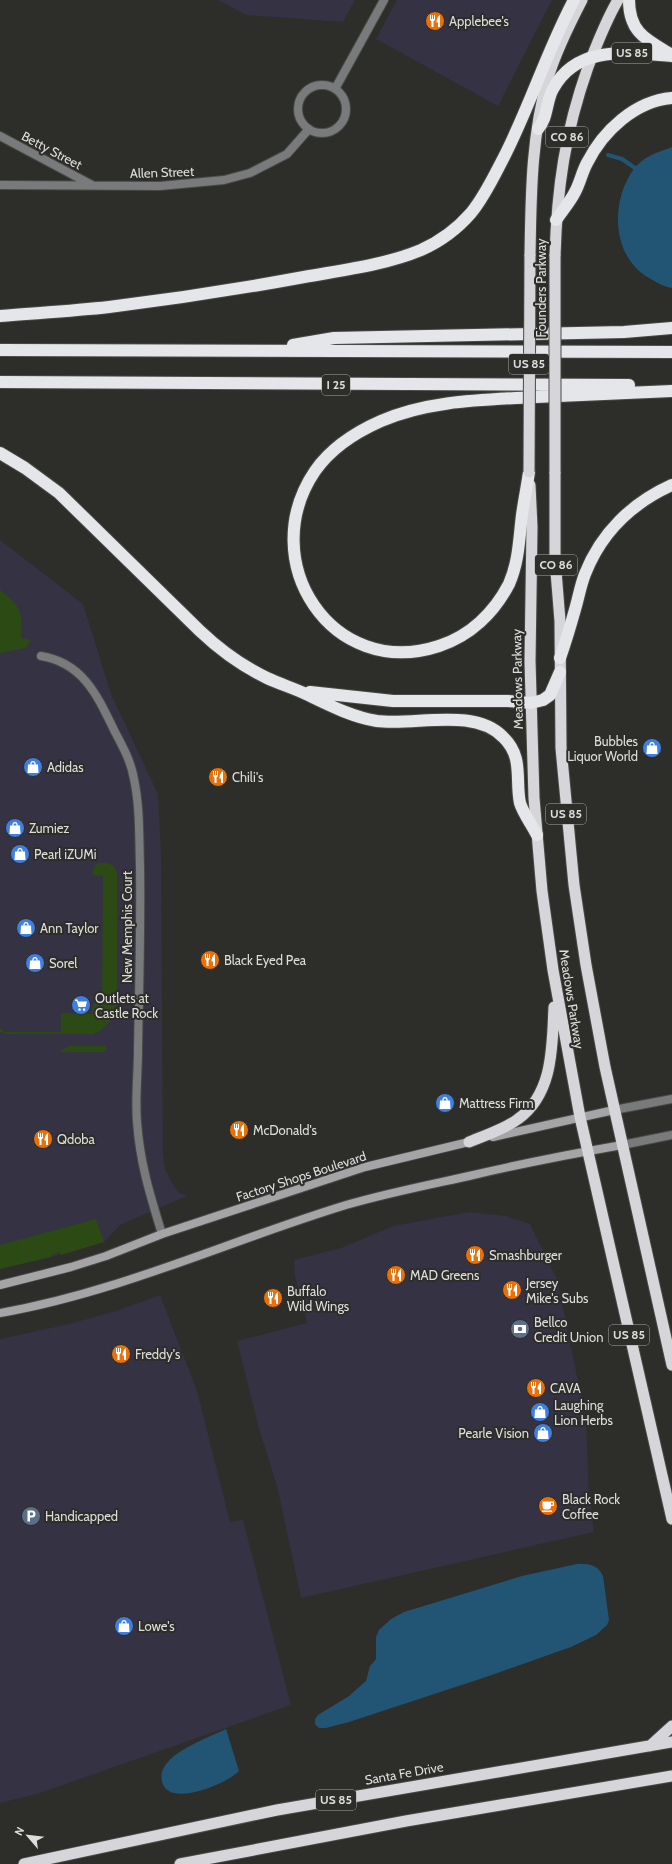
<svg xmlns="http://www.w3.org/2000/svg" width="672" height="1864" font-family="Cabin,sans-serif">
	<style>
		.commercial { fill: #343243 }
		.green { fill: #2c4a13 }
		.water { fill: #225574 }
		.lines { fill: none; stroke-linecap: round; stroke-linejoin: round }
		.stream { stroke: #225574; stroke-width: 4 }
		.minor-casing { stroke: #494946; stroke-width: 10 }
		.tertiary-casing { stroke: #494946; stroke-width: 10 }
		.secondary-casing { stroke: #494946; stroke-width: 10 }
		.trunk-casing { stroke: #494946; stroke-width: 13 }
		.motorway-casing { stroke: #494946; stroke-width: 14 }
		.minor { stroke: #797a7b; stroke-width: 8 }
		.tertiary { stroke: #797a7b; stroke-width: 8 }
		.secondary { stroke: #a5a5a7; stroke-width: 8 }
		.trunk { stroke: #d6d6da; stroke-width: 11 }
		.motorway { stroke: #e5e6e9; stroke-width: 12 }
		.trunk-bridge-casing { stroke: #494946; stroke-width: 13; stroke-linecap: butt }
		.trunk-bridge { stroke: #d6d6da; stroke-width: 11 }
		.labels { text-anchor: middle; stroke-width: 4; stroke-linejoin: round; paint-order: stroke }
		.shield { fill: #2d2d2a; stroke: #a9a8a6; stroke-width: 1 }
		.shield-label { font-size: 12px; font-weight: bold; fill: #dedddb }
		.poi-label { font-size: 13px; fill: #dedddb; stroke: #2d2d2a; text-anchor: start }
		.street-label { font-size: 13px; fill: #dedddb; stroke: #2d2d2a }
	</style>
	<rect width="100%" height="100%" fill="#2d2d2a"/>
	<!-- commercial -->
	<path class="commercial" d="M218 0H355L343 22 246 15Z
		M397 0H552L498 106 376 39Z
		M0 540 83 604 111 694 158 794 161 854 163 1156 165 1169 171 1181 178 1192 187 1196 120 1225 104 1242 51 1257 0 1269Z
		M469 1212 506 1216 530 1224 557 1279 586 1420 589 1492 594 1532 301 1598 277 1486 259 1429 237 1341 307 1323 295 1277 294 1260 341 1248 393 1226Z
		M160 1295 197 1391 230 1522 243 1520 291 1705 37 1794 0 1803V1339L69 1324 116 1311Z"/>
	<!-- green -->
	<path class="green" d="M0 590C21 606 23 612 21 638L31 640 26 648 0 653Z
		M98 863H107L114 866 117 873V1004L110 1021 100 1031 93 1034H9L0 1032V1028L4 1032H61V1013L92 1014 93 1003 102 1002 103 876 92 875 94 867Z
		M69 1046H105L107 1049 104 1052H59Z
		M96 1219 104 1242 61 1255 60 1252 51 1255V1257L0 1269V1245Z"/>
	<!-- water -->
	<path class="water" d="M672 147V288C664 287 656 282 649 278 612 257 610 203 633 170 642 157 658 152 672 147Z
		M577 1564C588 1563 598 1565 603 1576L609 1620 607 1625 596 1635 571 1647 486 1677 349 1722 326 1728H319L315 1724V1719L318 1715 349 1696 366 1681 370 1666 376 1659V1637L379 1630 391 1619 404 1612 522 1576Z
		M226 1729 239 1771C227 1784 167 1809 162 1781 160 1774 163 1767 168 1762 178 1749 211 1736 226 1729Z"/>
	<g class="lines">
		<!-- stream -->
		<path class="stream" d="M608 155 622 159 638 170"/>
		<!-- minor casing -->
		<g class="minor-casing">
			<path id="minor" d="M298 109a24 24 0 1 1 48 0a24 24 0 1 1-48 0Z
				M335 89 384 0
				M0 136 92 185
				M0 185 160 186 224 180 250 173 287 154 309 129
				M41 656C83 663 97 695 114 730 122 745 131 761 134 779 140 807 139 837 140 866 141 927 139 989 138 1050 138 1074 135 1098 137 1122 140 1163 150 1195 162 1234"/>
		</g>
		<!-- tertiary casing -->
		<g class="tertiary-casing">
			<path id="tertiary" d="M614 1110 672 1099
				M622 1145 672 1135"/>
		</g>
		<!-- secondary casing -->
		<g class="secondary-casing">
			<path id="secondary" d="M493 1137 614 1110
				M0 1285 71 1267 106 1256 162 1234 365 1167 473 1141
				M0 1313C120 1292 231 1240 346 1205 387 1193 428 1185 469 1176 520 1164 571 1154 622 1145"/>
		</g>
		<!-- trunk casing -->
		<g class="trunk-casing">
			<path id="trunk" d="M530 256C531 197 531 136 548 78 556 51 569 25 582 0
				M555 256C557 188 565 132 588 67 597 44 605 22 618 0
				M555 472V559L560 621 561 748 574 885 586 965 605 1067 672 1365
				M530 485 532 527 530 661 534 798 542 891 553 970 580 1117 672 1519
				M469 1142C485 1135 504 1130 518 1119 554 1093 552 1045 554 1007
				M650 1746 672 1726
				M24 1864 277 1810 672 1742
				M180 1864 406 1821 672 1776"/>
		</g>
		<!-- motorway casing -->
		<g class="motorway-casing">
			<path id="motorway" d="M629 0C629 33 647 40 672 55
				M538 129C548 118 546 101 553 89 577 44 629 53 672 56
				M556 220C562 211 570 202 575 192 580 183 582 172 587 163 603 131 635 101 672 98
				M0 316C36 313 73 311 109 307 174 299 239 289 304 277 343 270 385 265 421 250 439 242 458 228 471 213 485 196 494 176 504 157 530 106 547 51 574 0
				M293 345 334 338 624 332 672 328
				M0 350 672 352
				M0 382 629 385
				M0 453 25 468 59 493 200 631C220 650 242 666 267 678 280 684 293 688 306 694 329 705 352 717 377 721 415 726 474 707 503 737 524 757 515 779 520 803 523 813 532 825 537 835
				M529 472C527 486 524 501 522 515 519 539 519 561 509 584 494 613 470 636 439 646 332 681 254 561 315 471 331 448 356 432 381 421 430 400 484 400 536 397 581 395 627 393 672 391
				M560 658C566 641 571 624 576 606 579 595 581 584 585 574 601 533 632 503 672 485
				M310 692 393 701H508L531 703 543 700 550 695 560 672"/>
		</g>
		<!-- minor -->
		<use href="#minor" class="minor"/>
		<!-- tertiary -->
		<use href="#tertiary" class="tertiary"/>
		<!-- secondary -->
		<use href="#secondary" class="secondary"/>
		<!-- trunk -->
		<use href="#trunk" class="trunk"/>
		<!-- motorway -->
		<use href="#motorway" class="motorway"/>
		<!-- trunk-bridge casing -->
		<g class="trunk-bridge-casing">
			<path id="trunk-bridge" d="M529 472 530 256
				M555 472V256"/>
		</g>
		<!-- trunk-bridge -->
		<use href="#trunk-bridge" class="trunk-bridge"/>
	</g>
	<!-- icons -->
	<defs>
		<g id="restaurant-disc" transform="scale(1)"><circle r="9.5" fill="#e8710a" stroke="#2d2d2a"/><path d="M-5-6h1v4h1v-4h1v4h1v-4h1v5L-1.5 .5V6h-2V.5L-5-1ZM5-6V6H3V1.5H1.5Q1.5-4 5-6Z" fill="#fff"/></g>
		<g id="shop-disc" transform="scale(1)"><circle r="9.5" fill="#3f7fe0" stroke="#2d2d2a"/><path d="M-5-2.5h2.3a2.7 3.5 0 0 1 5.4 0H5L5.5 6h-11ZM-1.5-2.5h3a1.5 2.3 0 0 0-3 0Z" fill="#fff"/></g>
		<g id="supermarket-disc" transform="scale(1)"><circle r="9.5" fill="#3f7fe0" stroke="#2d2d2a"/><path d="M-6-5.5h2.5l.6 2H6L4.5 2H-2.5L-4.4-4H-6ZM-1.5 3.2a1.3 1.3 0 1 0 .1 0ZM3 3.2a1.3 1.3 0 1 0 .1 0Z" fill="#fff"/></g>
		<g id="bank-disc" transform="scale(1)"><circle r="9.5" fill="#5c6f8a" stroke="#2d2d2a"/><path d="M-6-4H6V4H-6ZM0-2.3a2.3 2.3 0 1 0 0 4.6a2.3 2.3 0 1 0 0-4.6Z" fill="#fff"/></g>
		<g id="cafe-disc" transform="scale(1)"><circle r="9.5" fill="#e8710a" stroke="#2d2d2a"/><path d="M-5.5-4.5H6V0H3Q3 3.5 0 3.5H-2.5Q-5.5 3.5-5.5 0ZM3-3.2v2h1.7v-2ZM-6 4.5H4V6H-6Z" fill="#fff"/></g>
		<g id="parking-disc" transform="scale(1)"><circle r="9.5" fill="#5c6f8a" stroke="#2d2d2a"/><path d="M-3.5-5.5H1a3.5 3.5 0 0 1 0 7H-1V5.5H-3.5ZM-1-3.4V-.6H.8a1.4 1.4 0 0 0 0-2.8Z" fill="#fff"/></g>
	</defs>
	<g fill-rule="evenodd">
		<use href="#restaurant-disc" x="435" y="21"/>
		<use href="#shop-disc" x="652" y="748"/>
		<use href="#shop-disc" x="33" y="767"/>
		<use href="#restaurant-disc" x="218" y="777"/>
		<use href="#shop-disc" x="15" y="828"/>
		<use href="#shop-disc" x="20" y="854"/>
		<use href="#shop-disc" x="26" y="928"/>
		<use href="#restaurant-disc" x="210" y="960"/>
		<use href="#shop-disc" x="35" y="963"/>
		<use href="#supermarket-disc" x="81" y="1005"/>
		<use href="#shop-disc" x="445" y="1103"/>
		<use href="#restaurant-disc" x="239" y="1130"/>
		<use href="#restaurant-disc" x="43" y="1139"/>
		<use href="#restaurant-disc" x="475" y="1255"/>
		<use href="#restaurant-disc" x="396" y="1275"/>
		<use href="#restaurant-disc" x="512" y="1290"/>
		<use href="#restaurant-disc" x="273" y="1298"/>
		<use href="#bank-disc" x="520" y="1329"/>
		<use href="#restaurant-disc" x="121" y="1354"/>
		<use href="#restaurant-disc" x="536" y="1388"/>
		<use href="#shop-disc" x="540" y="1412"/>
		<use href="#shop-disc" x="543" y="1433"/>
		<use href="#cafe-disc" x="548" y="1506"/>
		<use href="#parking-disc" x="31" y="1516"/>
		<use href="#shop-disc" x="124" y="1626"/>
	</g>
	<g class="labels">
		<!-- shield labels -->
		<g class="shield">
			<rect x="612" y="43" width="40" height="20" rx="3"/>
			<rect x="546" y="127" width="42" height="20" rx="3"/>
			<rect x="509" y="354" width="40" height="20" rx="3"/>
			<rect x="322" y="375" width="28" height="20" rx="3"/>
			<rect x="535" y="555" width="42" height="20" rx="3"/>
			<rect x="546" y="804" width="40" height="20" rx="3"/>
			<rect x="609" y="1325" width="40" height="20" rx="3"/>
			<rect x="316" y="1790" width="40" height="20" rx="3"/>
		</g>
		<g class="shield-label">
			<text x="632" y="57">US 85</text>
			<text x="567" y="141">CO 86</text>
			<text x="529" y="368">US 85</text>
			<text x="336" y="389">I 25</text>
			<text x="556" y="569">CO 86</text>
			<text x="566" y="818">US 85</text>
			<text x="629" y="1339">US 85</text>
			<text x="336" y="1804">US 85</text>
		</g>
		<!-- poi labels -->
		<g class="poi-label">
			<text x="449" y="26">Applebee's</text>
			<text x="638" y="746" text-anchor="end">Bubbles<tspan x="638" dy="15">Liquor World</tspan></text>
			<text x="47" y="772">Adidas</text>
			<text x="232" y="782">Chili's</text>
			<text x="29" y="833">Zumiez</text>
			<text x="34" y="859">Pearl iZUMi</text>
			<text x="40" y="933">Ann Taylor</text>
			<text x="224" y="965">Black Eyed Pea</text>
			<text x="49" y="968">Sorel</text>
			<text x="95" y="1003">Outlets at<tspan x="95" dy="15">Castle Rock</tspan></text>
			<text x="459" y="1108">Mattress Firm</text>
			<text x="253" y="1135">McDonald's</text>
			<text x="57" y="1144">Qdoba</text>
			<text x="489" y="1260">Smashburger</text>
			<text x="410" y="1280">MAD Greens</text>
			<text x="526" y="1288">Jersey<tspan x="526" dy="15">Mike's Subs</tspan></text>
			<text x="287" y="1296">Buffalo<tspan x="287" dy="15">Wild Wings</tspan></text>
			<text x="534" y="1327">Bellco<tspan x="534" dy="15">Credit Union</tspan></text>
			<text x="135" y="1359">Freddy's</text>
			<text x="550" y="1393">CAVA</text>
			<text x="554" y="1410">Laughing<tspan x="554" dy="15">Lion Herbs</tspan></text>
			<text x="529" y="1438" text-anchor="end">Pearle Vision</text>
			<text x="562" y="1504">Black Rock<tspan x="562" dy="15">Coffee</tspan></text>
			<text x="45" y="1521">Handicapped</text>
			<text x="138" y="1631">Lowe's</text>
		</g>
		<!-- street labels -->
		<g class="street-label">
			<text transform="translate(52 150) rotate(28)" y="5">Betty Street</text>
			<text transform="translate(162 172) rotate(-2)" y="5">Allen Street</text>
			<text transform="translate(541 288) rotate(-90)" y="5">Founders Parkway</text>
			<text transform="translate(517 679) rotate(-91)" y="5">Meadows Parkway</text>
			<text transform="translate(127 927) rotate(-90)" y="5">New Memphis Court</text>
			<text transform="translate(572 999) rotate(81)" y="5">Meadows Parkway</text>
			<text transform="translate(301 1176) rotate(-18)" y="5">Factory Shops Boulevard</text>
			<text transform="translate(404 1773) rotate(-10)" y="5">Santa Fe Drive</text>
		</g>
	</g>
	<!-- north arrow -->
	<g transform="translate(28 1836) rotate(298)" stroke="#2d2d2a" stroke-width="3" paint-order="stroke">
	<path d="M0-3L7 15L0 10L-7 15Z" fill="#dedddb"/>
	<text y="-6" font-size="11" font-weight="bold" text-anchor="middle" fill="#dedddb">N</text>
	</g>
</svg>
